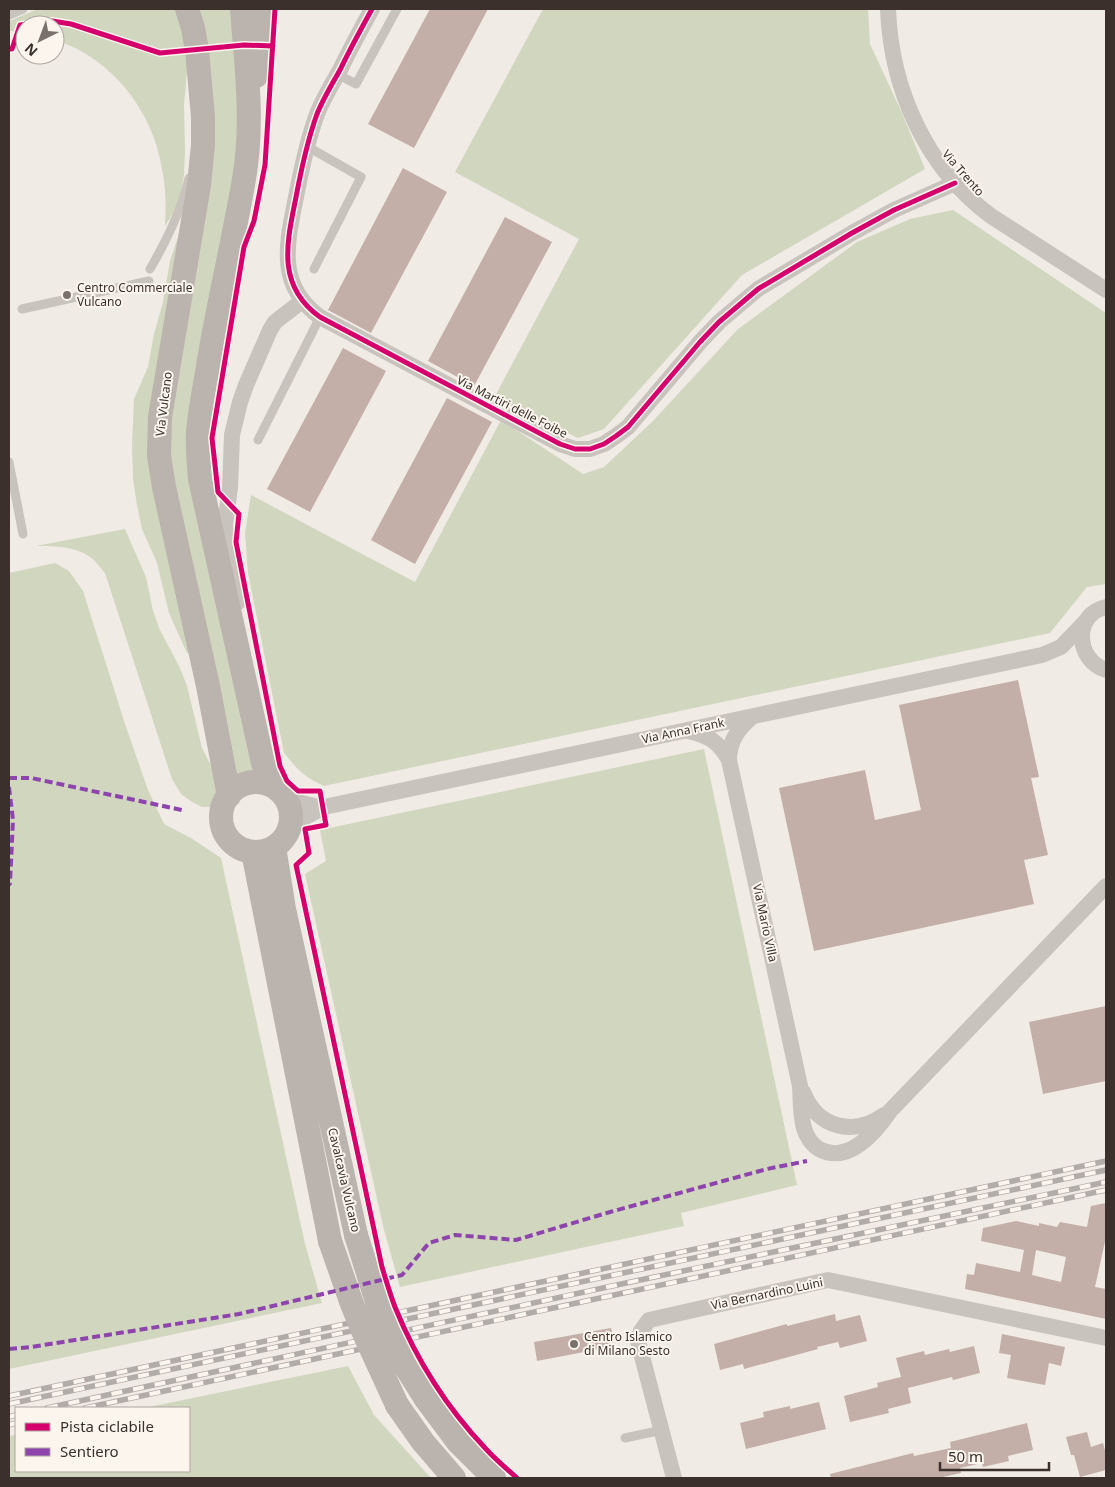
<svg xmlns="http://www.w3.org/2000/svg" width="1115" height="1487" font-family="'Noto Sans',sans-serif">
	<style>
		.green { fill: #d1d6bf }
		.building { fill: #c3afa7; fill-rule: evenodd }
		.lines { fill: none; stroke-linecap: round; stroke-linejoin: round }
		.service { stroke: #c9c3be; stroke-width: 9 }
		.minor { stroke: #c9c3be; stroke-width: 16 }
		.secondary { stroke: #bab3ae; stroke-width: 24 }
		.rail-casing { stroke: #b1aca8; stroke-width: 5.5 }
		.rail { stroke: #fbf5ee; stroke-width: 4; stroke-dasharray: 11; stroke-linecap: butt }
		.secondary-bridge { stroke: #bab3ae; stroke-width: 24 }
		.quiet { stroke: #8e44ad; stroke-width: 4; stroke-dasharray: 8 4; stroke-linecap: butt }
		.cycleway-casing { stroke: #fbf5ee; stroke-width: 8 }
		.cycleway { stroke: #d6006c; stroke-width: 5 }
		.poi-dot { fill: #7a716c; stroke: #fbf5ee; stroke-width: 2 }
		.labels { text-anchor: middle; stroke-width: 4; stroke-linejoin: round; paint-order: stroke }
		.street-label { font-size: 12px; fill: #3b302b; stroke: #fbf5ee }
		.poi-label { font-size: 12px; fill: #3b302b; stroke: #fbf5ee; text-anchor: start }
	</style>
	<rect width="100%" height="100%" fill="#f0ebe5"/>
	<!-- green -->
	<path class="green" d="M38 9H177L188 61 184 105 185 151 184 175 180 196 173 213 165 226C166 207 166 188 162 169 153 111 112 58 55 40V25H25V32L9 31V21Z
		M195 9H232L238 104 236 158 193 404 258 778H249L236 783 166 448 188 300Z
		M543 9H868L870 44 901 111 925 169 742 275 604 429 578 438 494 398 579 239 455 172Z
		M953 210 1106 313V584L1087 587 1050 633 324 786C303 776 299 771 284 753L248 573 245 533 251 495 415 582 501 420 583 474 604 467 652 422 738 329 857 242 910 219Z
		M180 231 149 422 190 652 187 653 169 613 157 563 142 529 137 505 133 479 132 446 134 399 148 367 154 334 163 302 170 261Z
		M125 529 146 577 153 611 160 630 180 668 187 686 202 748 215 773 217 798 215 803 210 807H202L192 802 181 794 172 779 105 573C101 569 98 564 94 560 78 546 56 546 36 546Z
		M55 563 69 571 83 591 125 724 148 790 164 824 191 838 221 858 305 1244 322 1303 9 1369V573Z
		M704 749 797 1185 681 1213 684 1226 400 1287 383 1226 305 874 326 861 320 830Z
		M348 1366 374 1415 431 1478H9V1436L16 1435V1471H189V1408H144Z"/>
	<!-- building -->
	<path class="building" d="M430 9H488L414 148 368 124Z
		M403 168 447 192 371 333 328 310Z
		M505 217 552 242 474 386 428 361Z
		M343 348 386 371 310 512 267 489Z
		M447 398 492 422 415 564 371 540Z
		M1018 680 1039 777 1031 778 1048 855 1024 860 1034 904 814 951 779 788 865 770 875 820 921 810 899 705Z
		M1106 1006V1081L1043 1094 1029 1022Z
		M1106 1203V1237L1095 1287 1106 1289V1319L965 1289 967 1274 974 1275 976 1263 1020 1272 1024 1250 981 1241 983 1228 1016 1221 1039 1226V1223L1057 1227 1060 1222 1087 1227 1091 1206ZM1036 1250 1066 1257 1061 1282 1032 1275Z
		M835 1314 836 1321 860 1315 867 1341 840 1348 838 1342 817 1347 818 1349 744 1369 743 1364 720 1370 714 1344 787 1324V1326Z
		M611 1328 615 1346 537 1361 534 1342Z
		M1002 1334 1065 1347 1061 1366 1049 1363 1045 1385 1007 1378 1011 1355 999 1353Z
		M974 1346 980 1373 953 1380 952 1377 908 1388 911 1403 888 1409 889 1413 850 1422 844 1396 878 1387 877 1383 901 1377 896 1358 924 1351 925 1355 949 1349 950 1352Z
		M819 1402 826 1429 746 1449 740 1423 764 1417 763 1412 790 1406V1409Z
		M1027 1423 1033 1450 1008 1456 1009 1461 983 1467 982 1463 960 1468 961 1473 938 1478H831L830 1474 913 1453 914 1456 951 1448 950 1442Z
		M1087 1432 1091 1447 1103 1443 1106 1454V1470L1080 1477 1074 1455H1071L1066 1437Z"/>
	<g class="lines">
		<!-- service -->
		<path class="service" d="M9 15 23 9
			M337 74 356 84 397 9
			M308 147 361 177 314 269
			M150 269C167 240 181 211 189 178
			M22 309 149 281
			M258 440 320 317
			M9 462 23 534
			M625 1438 662 1430"/>
		<!-- minor -->
		<path class="minor" d="M372 9C361 29 350 49 340 70 332 84 323 99 317 114 308 139 302 166 297 192 288 239 274 284 320 317L560 444 575 449H590L604 444 616 436 628 427 700 342 719 322 758 289 852 233 894 210 955 183
			M888 9C891 89 926 168 991 216L1106 290
			M238 602 225 525 230 488 232 435 240 402 246 385 270 330 275 322 302 301
			M1106 607C1073 614 1075 660 1106 670
			M752 717C738 729 729 741 729 760L800 1086C801 1099 800 1115 804 1128 806 1136 812 1145 819 1149 848 1165 876 1132 890 1111L1106 886
			M688 731C709 736 718 741 729 760
			M283 796C297 802 309 806 324 807
			M286 835 302 819 324 807 1042 655 1061 647 1086 621
			M803 1092C817 1128 854 1137 884 1115
			M674 1478 638 1341 641 1331 649 1320 828 1280 1106 1338"/>
		<!-- secondary -->
		<path class="secondary" d="M187 9 193 28 197 50 203 117V145L199 185 160 417 159 456 164 487 208 686 229 796
			M242 9C246 66 254 121 244 179 234 238 220 296 210 354 206 381 200 407 198 433 197 449 199 464 200 479L263 763 269 778 278 790
			M256 76 261 45 263 9
			M221 817a35 35 0 1 1 70 0a35 35 0 1 1-70 0Z
			M274 847 284 909 356 1235
			M253 852 330 1241
			M426 1399 458 1442 494 1478
			M397 1405 423 1442 454 1478"/>
		<!-- rail casing -->
		<g class="rail-casing">
			<path id="rail" d="M9 1396 1106 1161
				M9 1404 1106 1170
				M47 1408 626 1283 1106 1182
				M85 1408 1106 1190
				M9 1417 16 1415
				M9 1425 16 1423"/>
		</g>
		<!-- rail -->
		<use href="#rail" class="rail"/>
		<!-- secondary-bridge -->
		<path class="secondary-bridge" d="M356 1235 379 1308 404 1364 426 1399
			M330 1241 352 1304 363 1331 397 1405"/>
		<!-- quiet -->
		<path class="quiet" d="M9 778H31L182 810
			M9 787 13 820 10 883 9 885
			M9 1349 31 1347 239 1314 402 1275 429 1243 455 1235 516 1240 610 1212 767 1169 807 1161"/>
		<!-- cycleway casing -->
		<g class="cycleway-casing">
			<path id="cycleway" d="M275 9 265 165 254 221 244 247 212 438 218 492 239 514 236 542 280 766 287 781 298 791H320L326 825 305 829 309 853 296 865 382 1267C386 1280 390 1294 395 1307 416 1359 448 1409 486 1449 496 1460 507 1469 517 1478
				M372 9C361 29 350 49 340 70 332 84 323 99 317 114 308 139 302 166 297 192 288 239 274 284 320 317L560 444 575 449H590L604 444 616 436 628 427 700 342 719 322 758 289 852 233 894 210 955 183
				M9 49H12L20 25 52 21 71 24 160 53 244 45 273 46"/>
		</g>
		<!-- cycleway -->
		<use href="#cycleway" class="cycleway"/>
	</g>
	<!-- markers -->
	<g class="poi-dot">
		<circle cx="67" cy="295" r="5"/>
		<circle cx="574" cy="1344" r="5"/>
	</g>
	<g class="labels">
		<!-- street labels -->
		<g class="street-label">
			<text transform="translate(963 173) rotate(49)" y="4">Via Trento</text>
			<text transform="translate(164 404) rotate(-83)" y="4">Via Vulcano</text>
			<text transform="translate(512 407) rotate(27)" y="4">Via Martiri delle Foibe</text>
			<text transform="translate(683 731) rotate(-12)" y="4">Via Anna Frank</text>
			<text transform="translate(765 923) rotate(78)" y="4">Via Mario Villa</text>
			<text transform="translate(344 1180) rotate(77)" y="4">Cavalcavia Vulcano</text>
			<text transform="translate(767 1294) rotate(-12)" y="4">Via Bernardino Luini</text>
		</g>
		<!-- poi labels -->
		<g class="poi-label">
			<text x="77" y="292">Centro Commerciale<tspan x="77" dy="14">Vulcano</tspan></text>
			<text x="584" y="1341">Centro Islamico<tspan x="584" dy="14">di Milano Sesto</tspan></text>
		</g>
	</g>
	<!-- border -->
	<rect width="1115" height="1487" fill="none" stroke="#3b302b" stroke-width="20"/>
	<!-- legend -->
	<rect x="15" y="1407" width="175" height="65" fill="#fbf5ee" stroke="#aea6a0"/>
	<rect x="25" y="1423" width="25" height="8" fill="#d6006c" stroke="#aea6a0"/>
	<text x="60" y="1432" font-size="15" fill="#3b302b">Pista ciclabile</text>
	<rect x="25" y="1448" width="25" height="8" fill="#8e44ad" stroke="#aea6a0"/>
	<text x="60" y="1457" font-size="15" fill="#3b302b">Sentiero</text>
	<!-- north arrow -->
	<g transform="translate(40 40) rotate(222)"><circle r="24" fill="#fbf5ee" stroke="#aea6a0"/>
	<path d="M0-4L9 19L0 12L-9 19Z" fill="#7a716c"/>
	<text y="-8" font-size="14" font-weight="bold" text-anchor="middle" fill="#3b302b">N</text>
	</g>
	<!-- scale -->
	<path d="M940 1462v8h109v-8" fill="none" stroke="#3b302b" stroke-width="2.5"/>
	<text x="948" y="1462" font-size="15" fill="#3b302b" stroke="#fbf5ee" stroke-width="4" paint-order="stroke">50 m</text>
</svg>
